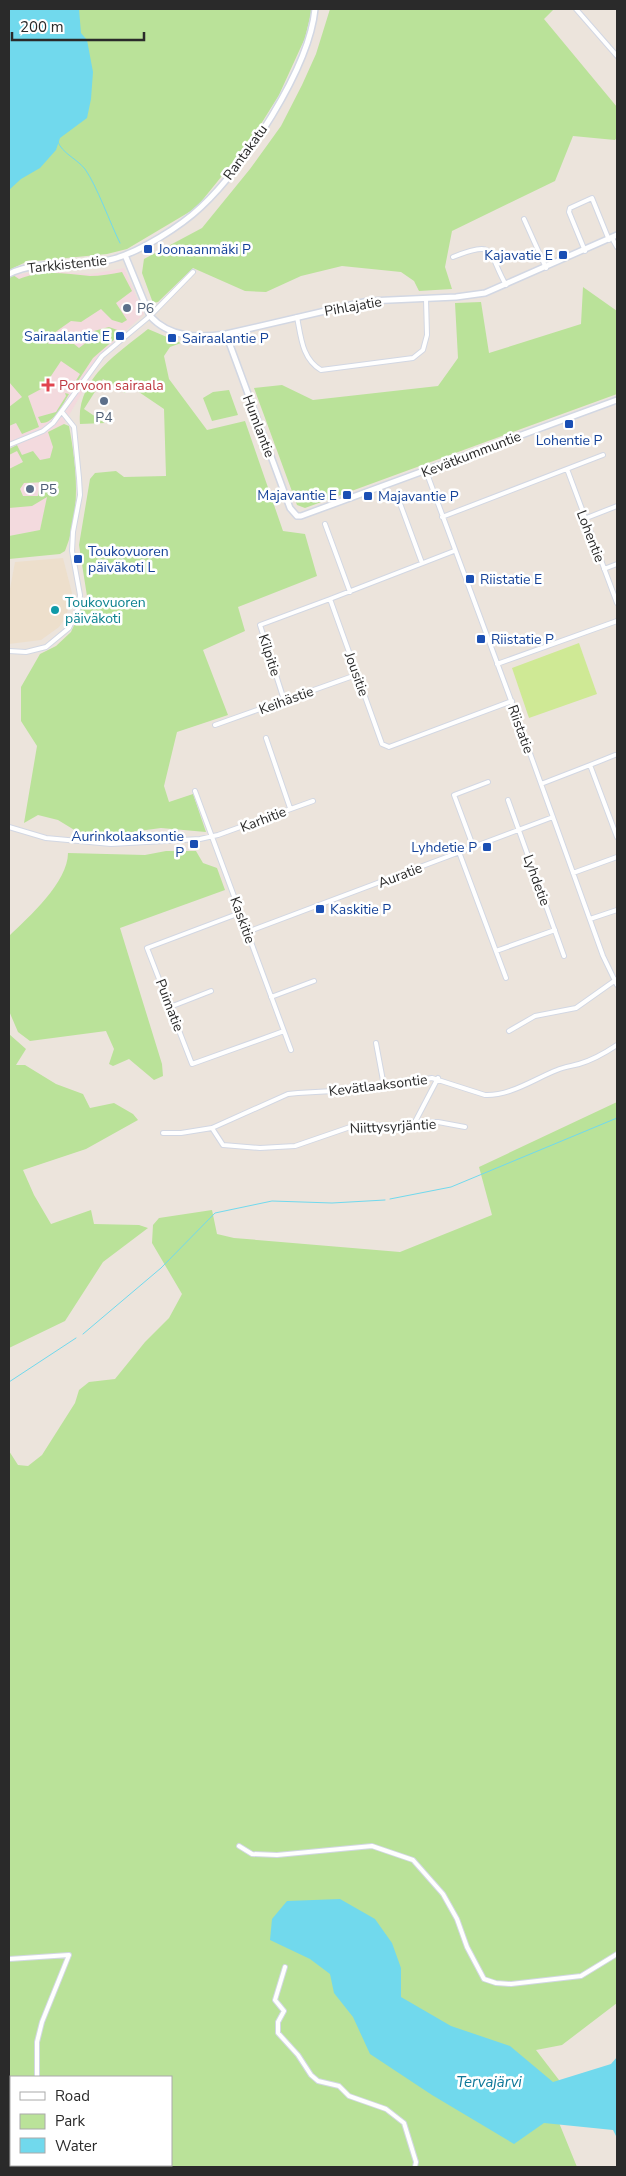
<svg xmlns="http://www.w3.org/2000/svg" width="626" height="2176" font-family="'Nunito Sans',sans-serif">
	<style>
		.education { fill: #eddfcc }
		.medical { fill: #f3dade }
		.green { fill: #bae299; fill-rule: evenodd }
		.pitch { fill: #cfe995 }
		.water { fill: #71d9ed }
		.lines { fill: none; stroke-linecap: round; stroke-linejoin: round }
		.stream { stroke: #71d9ed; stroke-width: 1 }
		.minor-casing { stroke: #d2d7e3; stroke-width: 6 }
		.tertiary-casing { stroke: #d2d7e3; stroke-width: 8 }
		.minor { stroke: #fff; stroke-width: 4 }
		.tertiary { stroke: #fff; stroke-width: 5 }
		.transit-dot { fill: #1a4fb4; stroke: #fff; stroke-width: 2 }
		.service-dot { fill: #5c6f8a; stroke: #fff; stroke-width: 2 }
		.health-dot { fill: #e0444e; stroke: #fff; stroke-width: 2 }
		.culture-dot { fill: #0f9aa8; stroke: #fff; stroke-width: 2 }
		.labels { text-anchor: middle; stroke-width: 5; stroke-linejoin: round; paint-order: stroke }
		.street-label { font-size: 14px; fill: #2a2a2a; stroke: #fff }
		.transit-label { font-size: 14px; fill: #164399; stroke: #fff; text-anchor: start }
		.service-label { font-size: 14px; fill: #4e5e75; stroke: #fff; text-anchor: start }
		.health-label { font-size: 14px; fill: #be3a42; stroke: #fff; text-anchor: start }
		.culture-label { font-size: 14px; fill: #0d838f; stroke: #fff; text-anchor: start }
		.water-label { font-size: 15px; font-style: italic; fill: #0f7899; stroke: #fff }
	</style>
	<rect width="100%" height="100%" fill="#ece4dc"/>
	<!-- education -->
	<path class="education" d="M63 558 72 593 66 617 59 627 41 640 9 644V594L15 562Z"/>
	<!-- medical -->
	<path class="medical" d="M124 268 144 314 109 346 64 424 40 530 9 536V278L13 275 44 271 91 274Z"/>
	<!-- green -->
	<path class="green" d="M9 9H312L305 38 279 95 251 140 196 208 127 249 107 254 26 262 9 270Z
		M330 9H554L544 19 617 107V137L615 140 573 136 555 181 452 231 445 267 452 289 419 291 414 281 401 272 342 266 301 276 266 292 245 291 193 268 158 302 153 303 142 273 144 259 202 228 250 169 281 126 302 85 316 54Z
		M122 272 132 291 116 303 127 320 122 323 112 320 101 309 81 322 71 321 54 333 48 344H74L79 348 96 335 94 331 109 327 123 332 93 358 72 390 69 386 72 387 80 374 61 361 43 388 28 396 39 427 22 434 16 423 9 426V407L22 397 9 382V278L13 275 19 279C43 269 66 274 90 276 100 276 112 274 122 272Z
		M583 287 617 311V394L305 508 297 505 254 388 282 385 313 400 438 386 458 358 455 303 481 302 489 353 581 324Z
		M148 329 181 343 170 347 164 356 169 379 207 430 245 421 283 531 305 534 317 576 238 607 245 631 203 650 228 715 177 732 164 786 169 802 193 794 206 832 161 828 109 835 76 831 58 820 38 815 24 823 37 746 21 721V687L40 654 56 646 71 632 87 596 79 545 90 479 95 473 116 471 124 477 166 476 164 409 130 386 125 393 103 379 84 409 105 423 80 424C76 379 117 354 148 329Z
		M229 390 238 415 212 421 203 398 213 392Z
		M65 393 69 394C63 404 54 424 41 423L38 417 56 412 66 396Z
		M64 424 69 426C77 468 81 511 65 551L60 554 9 559V536L40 530 47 497 32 506 9 508V469L23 462 17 451 9 455V449L17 445 22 455 33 451 40 460 50 458 53 447 48 432ZM48 482 50 483 49 489 39 490 38 496H23L20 489 24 483Z
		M166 851H196L203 863 217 868 225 890 120 928 162 1064 163 1076 154 1080 129 1059 113 1066 109 1064 114 1049 106 1031 30 1041 18 1032 9 1011V936C29 917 68 882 68 853L145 855Z
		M9 1034 26 1049 16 1065H25L56 1084 83 1094 90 1108 114 1103 133 1114 138 1120 86 1149 23 1170 34 1195 51 1224 91 1210 94 1224 139 1225 148 1228 103 1262 65 1321 9 1348Z
		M617 1102V2003L562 2045 536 2050 559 2080 553 2108 577 2167H9V1451L18 1465 28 1466 42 1455 75 1403 79 1390 89 1382 115 1379 145 1342 169 1318 182 1294 152 1243 153 1225 159 1218 212 1210 217 1234 234 1238 400 1252 492 1215 479 1167ZM11 2077H171V2165H11Z"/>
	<!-- pitch -->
	<path class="pitch" d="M579 643 597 694 529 718 512 668Z"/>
	<!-- water -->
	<path class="water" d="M9 9H79L81 33 87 40 93 72 91 99 87 118 60 138 56 150 40 168 21 179 9 190Z
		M340 1899 375 1919 392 1943 401 1968V1997L451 2026 510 2046 553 2082 611 2064 617 2057V2138L613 2130 544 2123 514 2144 432 2095 370 2054 353 2017 334 1993 330 1974 310 1959 270 1940 272 1919 287 1901Z"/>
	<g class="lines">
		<!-- stream -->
		<path class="stream" d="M58 142C62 153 77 159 85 169 97 186 110 223 120 243
			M390 1199 451 1187 617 1118
			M83 1334 161 1268 215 1213 272 1201 332 1203 385 1200
			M9 1382 76 1338"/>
		<!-- minor casing -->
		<g class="minor-casing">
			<path id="minor" d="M576 9 617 56
				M524 219 546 268
				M612 238 617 247
				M585 251 569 212 570 208 592 198 609 240
				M453 257C498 239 487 252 506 285
				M297 317C301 337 302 359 321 370L413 358 423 350 427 335 426 299
				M9 445 43 431 53 423 102 356 150 316 193 272
				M567 469 617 603
				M426 471 509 695 603 956 617 985
				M398 498 422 563
				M442 517 603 455
				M584 519 617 506
				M325 524 350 592
				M454 551 330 599 382 744 389 747 512 701
				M604 569 617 564
				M9 651 26 652 46 647 69 628 79 607 80 595 72 551 73 532 80 495 79 478 74 427 62 412
				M497 664 617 621
				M284 700 260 625 330 599
				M215 725 356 675
				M266 738 290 808
				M590 765 615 755
				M541 784 590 765 617 837
				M195 791 291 1050
				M508 800 564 956
				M9 827 46 838 111 844 200 839 218 835 313 801
				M473 846 454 795 488 782
				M459 852 506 978
				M573 873 617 857
				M240 913 147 948 192 1064 284 1031
				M590 919 617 910
				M247 932 553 817
				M496 951 555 930
				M271 997 314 981
				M170 1007 211 991
				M509 1031 535 1016 576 1008 617 979
				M376 1043 384 1086
				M415 1122 438 1078
				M212 1128 223 1145 260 1148 295 1146 356 1125 395 1126 415 1122H438L465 1127
				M163 1133H181L212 1128 288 1094 298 1093 368 1089 432 1078 485 1095C510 1096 534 1079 557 1070 564 1067 572 1066 579 1064 593 1060 605 1053 617 1045
				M239 1846 252 1854 277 1855 372 1846 413 1860 443 1894 457 1919 467 1947 484 1979 496 1983 511 1984 581 1976 617 1954
				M9 1959 69 1955 42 2022 37 2042V2077
				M285 1967 275 2000 284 2011 278 2022V2033L298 2055 311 2075 318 2081 339 2086 349 2096 386 2109 404 2123 416 2162 415 2167
				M23 2167V2165"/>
		</g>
		<!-- tertiary casing -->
		<g class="tertiary-casing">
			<path id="tertiary" d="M125 255 150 316C170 338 198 338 226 334L368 301 456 297 485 293 617 235
				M9 274C42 258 79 269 113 259 140 252 181 226 201 207 245 166 309 69 315 9
				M226 334 290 508 297 516H301L617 400"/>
		</g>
		<!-- minor -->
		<use href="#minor" class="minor"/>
		<!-- tertiary -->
		<use href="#tertiary" class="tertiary"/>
	</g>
	<!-- markers -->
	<g class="transit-dot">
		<rect x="143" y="244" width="10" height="10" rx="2.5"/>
		<rect x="558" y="250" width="10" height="10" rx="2.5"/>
		<rect x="115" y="331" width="10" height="10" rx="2.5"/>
		<rect x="167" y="333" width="10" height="10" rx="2.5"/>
		<rect x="564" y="419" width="10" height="10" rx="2.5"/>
		<rect x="342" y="490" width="10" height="10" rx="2.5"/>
		<rect x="363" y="491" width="10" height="10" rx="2.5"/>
		<rect x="73" y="554" width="10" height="10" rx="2.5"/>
		<rect x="465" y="574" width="10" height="10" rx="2.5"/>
		<rect x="476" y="634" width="10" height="10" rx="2.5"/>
		<rect x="189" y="839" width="10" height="10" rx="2.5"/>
		<rect x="482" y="842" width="10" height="10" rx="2.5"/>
		<rect x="315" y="904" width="10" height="10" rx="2.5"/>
	</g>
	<g class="service-dot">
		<circle cx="127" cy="308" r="5"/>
		<circle cx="104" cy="401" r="5"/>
		<circle cx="30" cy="489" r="5"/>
	</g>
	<path class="health-dot" d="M45.5 377.5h5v5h5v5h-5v5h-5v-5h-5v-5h5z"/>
	<circle class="culture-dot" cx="55" cy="610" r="5"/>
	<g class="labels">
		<!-- street labels -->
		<g class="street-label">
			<text transform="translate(245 152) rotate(-54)" y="5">Rantakatu</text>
			<text transform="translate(67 264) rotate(-6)" y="5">Tarkkistentie</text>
			<text transform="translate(353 306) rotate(-10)" y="5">Pihlajatie</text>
			<text transform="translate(259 426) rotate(69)" y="5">Humlantie</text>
			<text transform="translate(471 454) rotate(-21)" y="5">Kevätkummuntie</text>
			<text transform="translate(591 536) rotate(69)" y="5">Lohentie</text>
			<text transform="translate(270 655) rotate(72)" y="5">Kilpitie</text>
			<text transform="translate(357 674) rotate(70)" y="5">Jousitie</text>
			<text transform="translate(286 700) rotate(-20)" y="5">Keihästie</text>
			<text transform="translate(521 729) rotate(70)" y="5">Riistatie</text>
			<text transform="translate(263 819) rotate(-21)" y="5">Karhitie</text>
			<text transform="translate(400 875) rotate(-21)" y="5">Auratie</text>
			<text transform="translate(537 880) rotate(70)" y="5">Lyhdetie</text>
			<text transform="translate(243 920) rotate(70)" y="5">Kaskitie</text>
			<text transform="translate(170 1005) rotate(69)" y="5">Puimatie</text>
			<text transform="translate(378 1085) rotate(-7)" y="5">Kevätlaaksontie</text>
			<text transform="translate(393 1126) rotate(-3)" y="5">Niittysyrjäntie</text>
		</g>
		<!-- transit labels -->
		<g class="transit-label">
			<text x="158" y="254">Joonaanmäki P</text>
			<text x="553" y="260" text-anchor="end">Kajavatie E</text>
			<text x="110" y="341" text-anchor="end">Sairaalantie E</text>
			<text x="182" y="343">Sairaalantie P</text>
			<text x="569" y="445" text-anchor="middle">Lohentie P</text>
			<text x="337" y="500" text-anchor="end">Majavantie E</text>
			<text x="378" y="501">Majavantie P</text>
			<text x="88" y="556">Toukovuoren<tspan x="88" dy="16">päiväkoti L</tspan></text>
			<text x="480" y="584">Riistatie E</text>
			<text x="491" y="644">Riistatie P</text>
			<text x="184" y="841" text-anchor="end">Aurinkolaaksontie<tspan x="184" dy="16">P</tspan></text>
			<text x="477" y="852" text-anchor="end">Lyhdetie P</text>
			<text x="330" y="914">Kaskitie P</text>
		</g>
		<!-- service labels -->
		<g class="service-label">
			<text x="137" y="313">P6</text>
			<text x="104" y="422" text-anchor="middle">P4</text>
			<text x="40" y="494">P5</text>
		</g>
		<!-- health labels -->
		<g class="health-label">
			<text x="59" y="390">Porvoon sairaala</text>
		</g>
		<!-- culture labels -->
		<g class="culture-label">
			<text x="65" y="607">Toukovuoren<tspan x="65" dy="16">päiväkoti</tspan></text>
		</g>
		<!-- water labels -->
		<g class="water-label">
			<text x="489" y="2087">Tervajärvi</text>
		</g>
	</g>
	<!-- border -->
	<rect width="626" height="2176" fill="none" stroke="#2a2a2a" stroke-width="20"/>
	<!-- legend -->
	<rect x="10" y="2076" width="162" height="90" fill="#ffffff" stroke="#aaaaaa"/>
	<rect x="20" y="2092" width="25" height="8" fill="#ffffff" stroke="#aaaaaa"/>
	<text x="55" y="2101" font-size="15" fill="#2a2a2a">Road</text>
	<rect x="20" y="2114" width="25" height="15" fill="#bae299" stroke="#aaaaaa"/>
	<text x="55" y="2126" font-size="15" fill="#2a2a2a">Park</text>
	<rect x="20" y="2138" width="25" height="15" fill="#71d9ed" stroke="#aaaaaa"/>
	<text x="55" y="2151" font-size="15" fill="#2a2a2a">Water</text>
	<!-- scale -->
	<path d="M12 32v8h132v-8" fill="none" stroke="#2a2a2a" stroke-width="2.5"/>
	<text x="20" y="32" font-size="15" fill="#2a2a2a" stroke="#ffffff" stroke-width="4" paint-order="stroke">200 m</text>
</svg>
